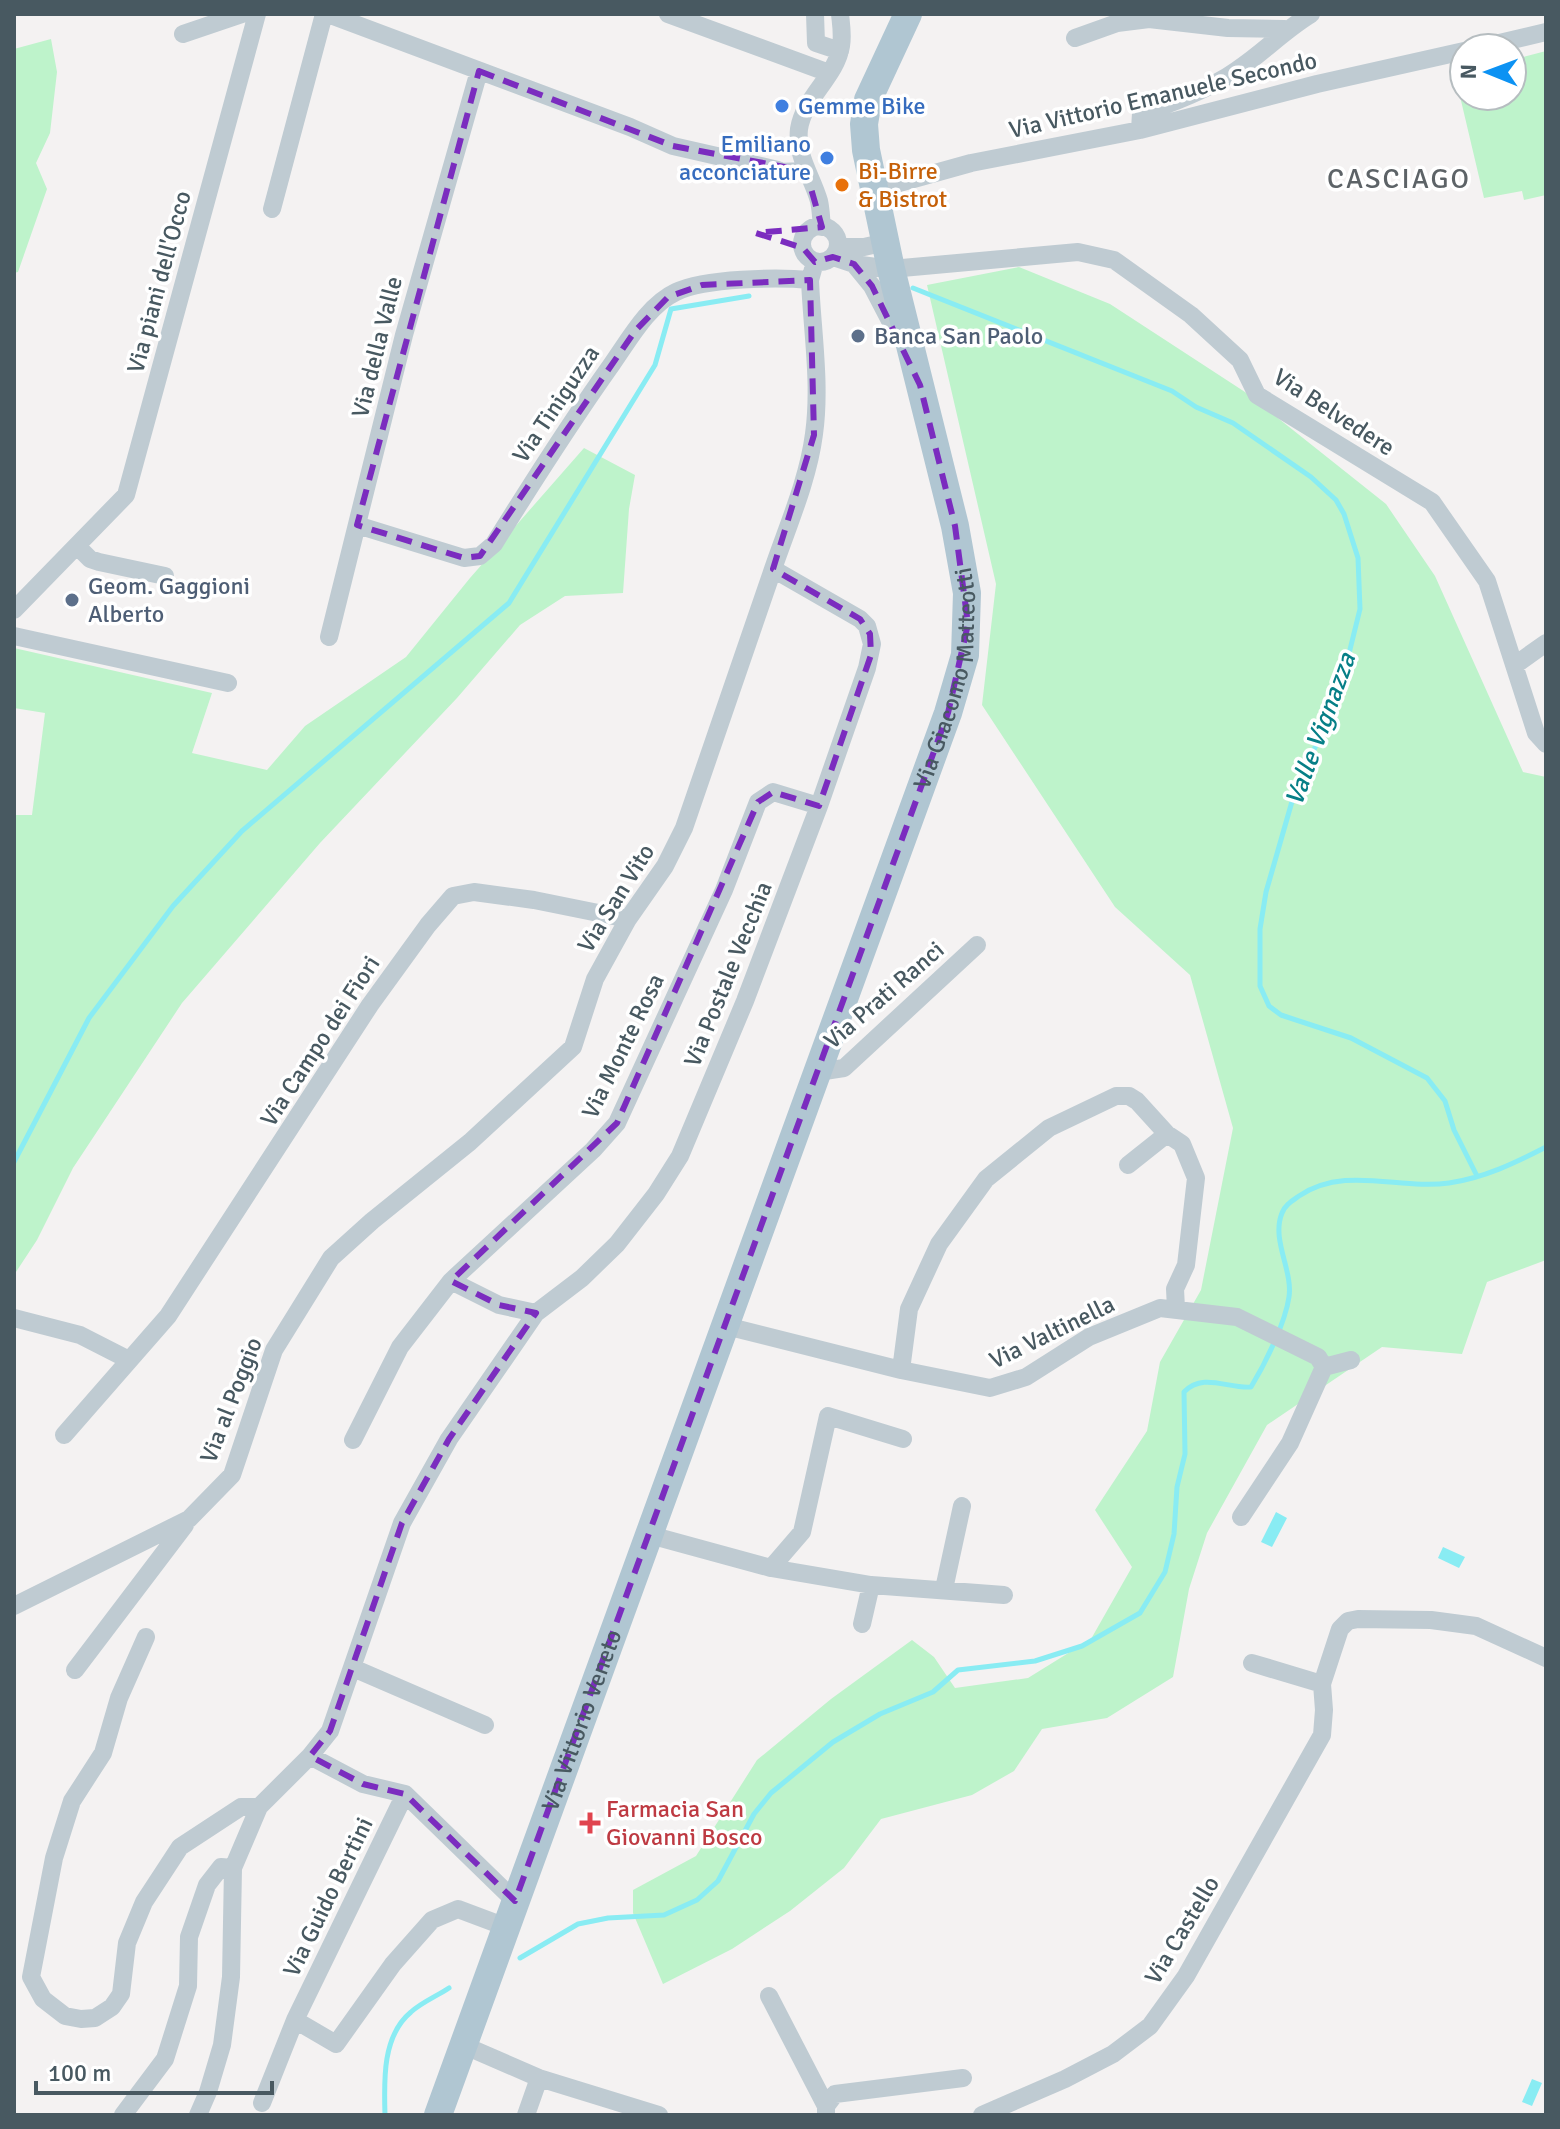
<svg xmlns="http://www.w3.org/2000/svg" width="1560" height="2129" font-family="Signika,sans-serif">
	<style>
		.green { fill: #bef3cb }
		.water { fill: #89ecf3 }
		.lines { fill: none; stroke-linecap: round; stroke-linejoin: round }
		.stream { stroke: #89ecf3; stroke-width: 5 }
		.street { stroke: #bfcbd2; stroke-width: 18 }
		.primary { stroke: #b0c6d2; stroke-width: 28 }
		.marked { fill: none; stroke: #7b2cbf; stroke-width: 6; stroke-dasharray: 16 10; stroke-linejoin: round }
		.shop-dot { fill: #3f7fe0; stroke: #fff; stroke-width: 3 }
		.food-dot { fill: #e8710a; stroke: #fff; stroke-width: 3 }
		.service-dot { fill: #5c6f8a; stroke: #fff; stroke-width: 3 }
		.health-dot { fill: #e0444e; stroke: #fff; stroke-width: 3 }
		.labels { text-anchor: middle; stroke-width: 7; stroke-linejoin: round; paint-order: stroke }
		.street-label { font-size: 24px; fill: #485961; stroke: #fff }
		.shop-label { font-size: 24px; fill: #366cbe; stroke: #fff; text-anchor: start }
		.food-label { font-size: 24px; fill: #c56008; stroke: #fff; text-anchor: start }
		.service-label { font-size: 24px; fill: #4e5e75; stroke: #fff; text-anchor: start }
		.health-label { font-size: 24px; fill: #be3a42; stroke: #fff; text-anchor: start }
		.water-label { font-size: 26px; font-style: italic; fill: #067f87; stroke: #fff }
		.quarter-label { font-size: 28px; letter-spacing: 2px; fill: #5d6367; stroke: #fff }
	</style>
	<rect width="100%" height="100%" fill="#f4f2f2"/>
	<!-- green -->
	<path class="green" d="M51 39 57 72 50 133 36 163 47 189 18 272 14 273V49Z
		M1464 51V96H1512V60L1546 51V195L1524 200 1522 191 1484 198 1450 54Z
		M1019 267 1110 304 1245 392 1386 504 1435 576 1523 772 1546 777V1260L1487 1282 1462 1354 1382 1347 1267 1425 1207 1533 1189 1589 1173 1677 1107 1718 1042 1729 1014 1771 972 1795 881 1819 844 1868 790 1911 732 1949 663 1984 633 1913V1890L696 1856 757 1760 831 1699 912 1640 934 1657 955 1688 1028 1678 1091 1639 1132 1567 1095 1510 1147 1431 1160 1362 1201 1290 1233 1128 1190 975 1115 907 982 705 996 584 927 285Z
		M584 448 635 475 629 509 623 593 565 596 520 625 457 698 320 843 182 1003 73 1168 37 1240 14 1275V815H32L45 713 14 708V648L212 693 192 753 267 770 305 726 406 657 470 578Z"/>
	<!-- water -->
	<path class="water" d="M1276 1512 1287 1518 1272 1547 1261 1542Z
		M1443 1547 1465 1557 1459 1568 1438 1558Z
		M1532 2079 1542 2083 1532 2106 1522 2102Z"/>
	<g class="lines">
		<!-- stream -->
		<path class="stream" d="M913 288 1172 391 1196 407 1233 423 1311 477 1336 500 1344 514 1358 558 1360 609 1340 690 1293 798 1266 892 1260 929V986L1269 1006 1281 1015 1351 1038 1427 1078 1445 1101 1454 1130 1477 1176
			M14 1162 89 1018 173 906 242 831 509 603 655 365 671 309 749 296
			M520 1958 578 1924 608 1918 664 1915 697 1900 718 1881 754 1814 771 1793 833 1742 880 1714 933 1692 958 1670 1035 1661 1082 1646 1140 1613 1165 1572 1174 1534 1177 1487 1185 1454 1184 1392C1203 1372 1228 1389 1251 1387 1265 1364 1285 1324 1289 1297 1293 1270 1271 1240 1282 1213 1285 1205 1292 1201 1299 1196 1345 1165 1399 1190 1449 1183 1484 1178 1515 1163 1546 1147
			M385 2115C384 2081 382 2036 411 2012 422 2002 437 1996 449 1988"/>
		<!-- street -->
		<path class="street" d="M328 14 630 127 673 146 778 170V172L806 171
			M668 14 829 73
			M815 14 816 43 840 51
			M183 34 242 14
			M1075 38 1117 23 1149 19 1228 28 1285 29
			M1478 48 1546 32
			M1140 130 1141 113C1170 105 1213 87 1237 70 1263 53 1283 31 1311 14
			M874 190 971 163 1140 130 1317 84 1464 51
			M272 209 324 14
			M802 244a18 18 0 1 1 36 0a18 18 0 1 1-36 0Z
			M822 227C821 218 821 210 819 201 812 176 796 157 799 129 804 97 836 77 841 46 843 35 841 24 840 14
			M838 247H864L886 242
			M833 257 854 264 891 269 1078 252 1114 260 1191 315 1240 360 1257 395 1432 502 1487 581 1536 733 1546 744
			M854 264 872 286 898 336
			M357 525 464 558 480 556 494 544C532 483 570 423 612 364 629 340 648 305 676 292 705 278 778 277 810 280
			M78 547 90 559 99 562 165 576
			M14 610 126 495 257 14
			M14 636 228 683
			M329 637 404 335 479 71
			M1515 665 1546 643
			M818 1072 844 1068 977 945
			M1128 1165 1167 1134
			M451 1281 499 1305 536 1313
			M14 1318 80 1335 129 1360
			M726 1326 901 1370 990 1388 1026 1377 1089 1337 1160 1308 1237 1317 1318 1357 1324 1367 1290 1443 1241 1517
			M1324 1367 1351 1360
			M901 1370 909 1309 939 1244 986 1179 1049 1128 1116 1096H1129L1137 1101 1167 1134 1182 1144 1196 1178 1186 1265 1175 1289 1176 1308
			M64 1435 168 1316 370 1005 428 925 453 896 474 892 534 900 628 919
			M353 1440 400 1347 451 1281 593 1150 617 1123 724 890 758 802 773 792 819 806
			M650 1535 771 1568 802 1532 828 1416 903 1439
			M771 1568 871 1585 1004 1595
			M944 1589 962 1506
			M14 1606 189 1519 232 1475 274 1350 331 1258 372 1221 470 1142 573 1047 595 979 628 919 665 866 684 828 773 569
			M862 1624 871 1585
			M146 1637 119 1698 103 1753 72 1801 54 1858 31 1977 43 1999 65 2016 81 2019 95 2018 112 2007 121 1994 127 1943 144 1902 180 1847 241 1807H259
			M1252 1663 1322 1684
			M353 1668 485 1725
			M75 1670 185 1525
			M310 1756 363 1784 405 1794 515 1901
			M769 1996 826 2106V2115
			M295 2020 405 1794
			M463 2045 539 2078 659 2115
			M262 2103 295 2020 336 2044 393 1964 432 1920 458 1909 506 1927
			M826 2106 835 2094 963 2078
			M123 2115 165 2059 188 1986 189 1937 207 1885 221 1867 233 1868
			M198 2115 208 2092 222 2045 231 1977 233 1868 259 1807 310 1756 330 1731 402 1523 449 1439 536 1313 582 1278 617 1244 656 1194 680 1156 745 1001 819 806 867 668 872 644 867 626 860 619 773 569C788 525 808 480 814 434 821 384 812 330 810 280L815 262
			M526 2115 539 2078
			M982 2115 1065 2079 1113 2054 1150 2026 1186 1976 1322 1735 1324 1710 1322 1684 1340 1629 1348 1621 1358 1619 1431 1620 1476 1626 1546 1658"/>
		<!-- primary -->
		<path class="primary" id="s1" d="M438 2115 948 713 965 655 967 593 955 526 891 269 866 150 864 124 868 100 908 14"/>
	</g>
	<!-- marked area -->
	<path class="marked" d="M479 71 673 146 806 171 822 227 756 233 803 248 815 262 833 257 854 264 872 286 920 385 955 526 968 624 948 713 515 1901 405 1794 363 1784 310 1756 330 1731 402 1523 449 1439 536 1313 499 1305 451 1281 617 1123 758 802 773 792 819 806 871 655 870 634 860 619 773 569 814 435 810 280 702 285 668 297 635 331 480 556 464 558 357 525Z"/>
	<!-- markers -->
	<g class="shop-dot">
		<circle cx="782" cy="106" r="8"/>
		<circle cx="827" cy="158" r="8"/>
	</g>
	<circle class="food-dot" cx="842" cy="185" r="8"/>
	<g class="service-dot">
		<circle cx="858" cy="336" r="8"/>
		<circle cx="72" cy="600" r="8"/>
	</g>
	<path class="health-dot" d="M586 1811h8v8h8v8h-8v8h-8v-8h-8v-8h8z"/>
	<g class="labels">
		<!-- street labels -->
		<g class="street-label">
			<text transform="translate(1163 95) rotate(-13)" y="8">Via Vittorio Emanuele Secondo</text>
			<text transform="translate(159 282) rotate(-75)" y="8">Via piani dell'Occo</text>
			<text transform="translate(377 347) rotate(-76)" y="8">Via della Valle</text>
			<text transform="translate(556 404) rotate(-56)" y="8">Via Tiniguzza</text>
			<text transform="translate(1334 412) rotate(33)" y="8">Via Belvedere</text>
			<text dy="8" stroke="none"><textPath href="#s1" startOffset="1526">Via Giacomo Matteotti</textPath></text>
			<text transform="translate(616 898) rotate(-58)" y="8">Via San Vito</text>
			<text transform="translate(728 974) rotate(-68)" y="8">Via Postale Vecchia</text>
			<text transform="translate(884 995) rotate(-41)" y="8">Via Prati Ranci</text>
			<text transform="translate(320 1041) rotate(-57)" y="8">Via Campo dei Fiori</text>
			<text transform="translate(623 1046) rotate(-64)" y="8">Via Monte Rosa</text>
			<text transform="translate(1052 1332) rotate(-26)" y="8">Via Valtinella</text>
			<text transform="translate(231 1400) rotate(-69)" y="8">Via al Poggio</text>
			<text dy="8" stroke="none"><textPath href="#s1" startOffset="420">Via Vittorio Veneto</textPath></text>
			<text transform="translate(328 1897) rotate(-64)" y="8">Via Guido Bertini</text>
			<text transform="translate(1182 1930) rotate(-59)" y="8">Via Castello</text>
		</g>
		<!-- shop labels -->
		<g class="shop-label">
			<text x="798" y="114">Gemme Bike</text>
			<text x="811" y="152" text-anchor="end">Emiliano<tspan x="811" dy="28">acconciature</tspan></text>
		</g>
		<!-- food labels -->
		<g class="food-label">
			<text x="858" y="179">Bi-Birre<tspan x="858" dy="28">&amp; Bistrot</tspan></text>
		</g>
		<!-- service labels -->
		<g class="service-label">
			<text x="874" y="344">Banca San Paolo</text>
			<text x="88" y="594">Geom. Gaggioni<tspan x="88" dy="28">Alberto</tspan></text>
		</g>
		<!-- health labels -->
		<g class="health-label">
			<text x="606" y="1817">Farmacia San<tspan x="606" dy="28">Giovanni Bosco</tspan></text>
		</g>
		<!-- water labels -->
		<g class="water-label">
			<text transform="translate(1320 729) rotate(-70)" y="9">Valle Vignazza</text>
		</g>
		<!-- quarter labels -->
		<g class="quarter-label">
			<text x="1399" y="188">CASCIAGO</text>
		</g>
	</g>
	<!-- border -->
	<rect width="1560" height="2129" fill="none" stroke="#485961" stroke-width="32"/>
	<!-- north arrow -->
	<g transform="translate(1488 72) rotate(271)"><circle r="38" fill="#ffffff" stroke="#b6bdc0" stroke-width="2"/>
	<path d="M0-6L14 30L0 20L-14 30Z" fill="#0c92f3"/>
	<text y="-12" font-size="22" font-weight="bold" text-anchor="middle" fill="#485961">N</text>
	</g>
	<!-- scale -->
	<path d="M36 2081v12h236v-12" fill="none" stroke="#485961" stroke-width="4"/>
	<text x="48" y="2081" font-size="24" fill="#485961" stroke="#ffffff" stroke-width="6" paint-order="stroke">100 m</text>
</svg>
